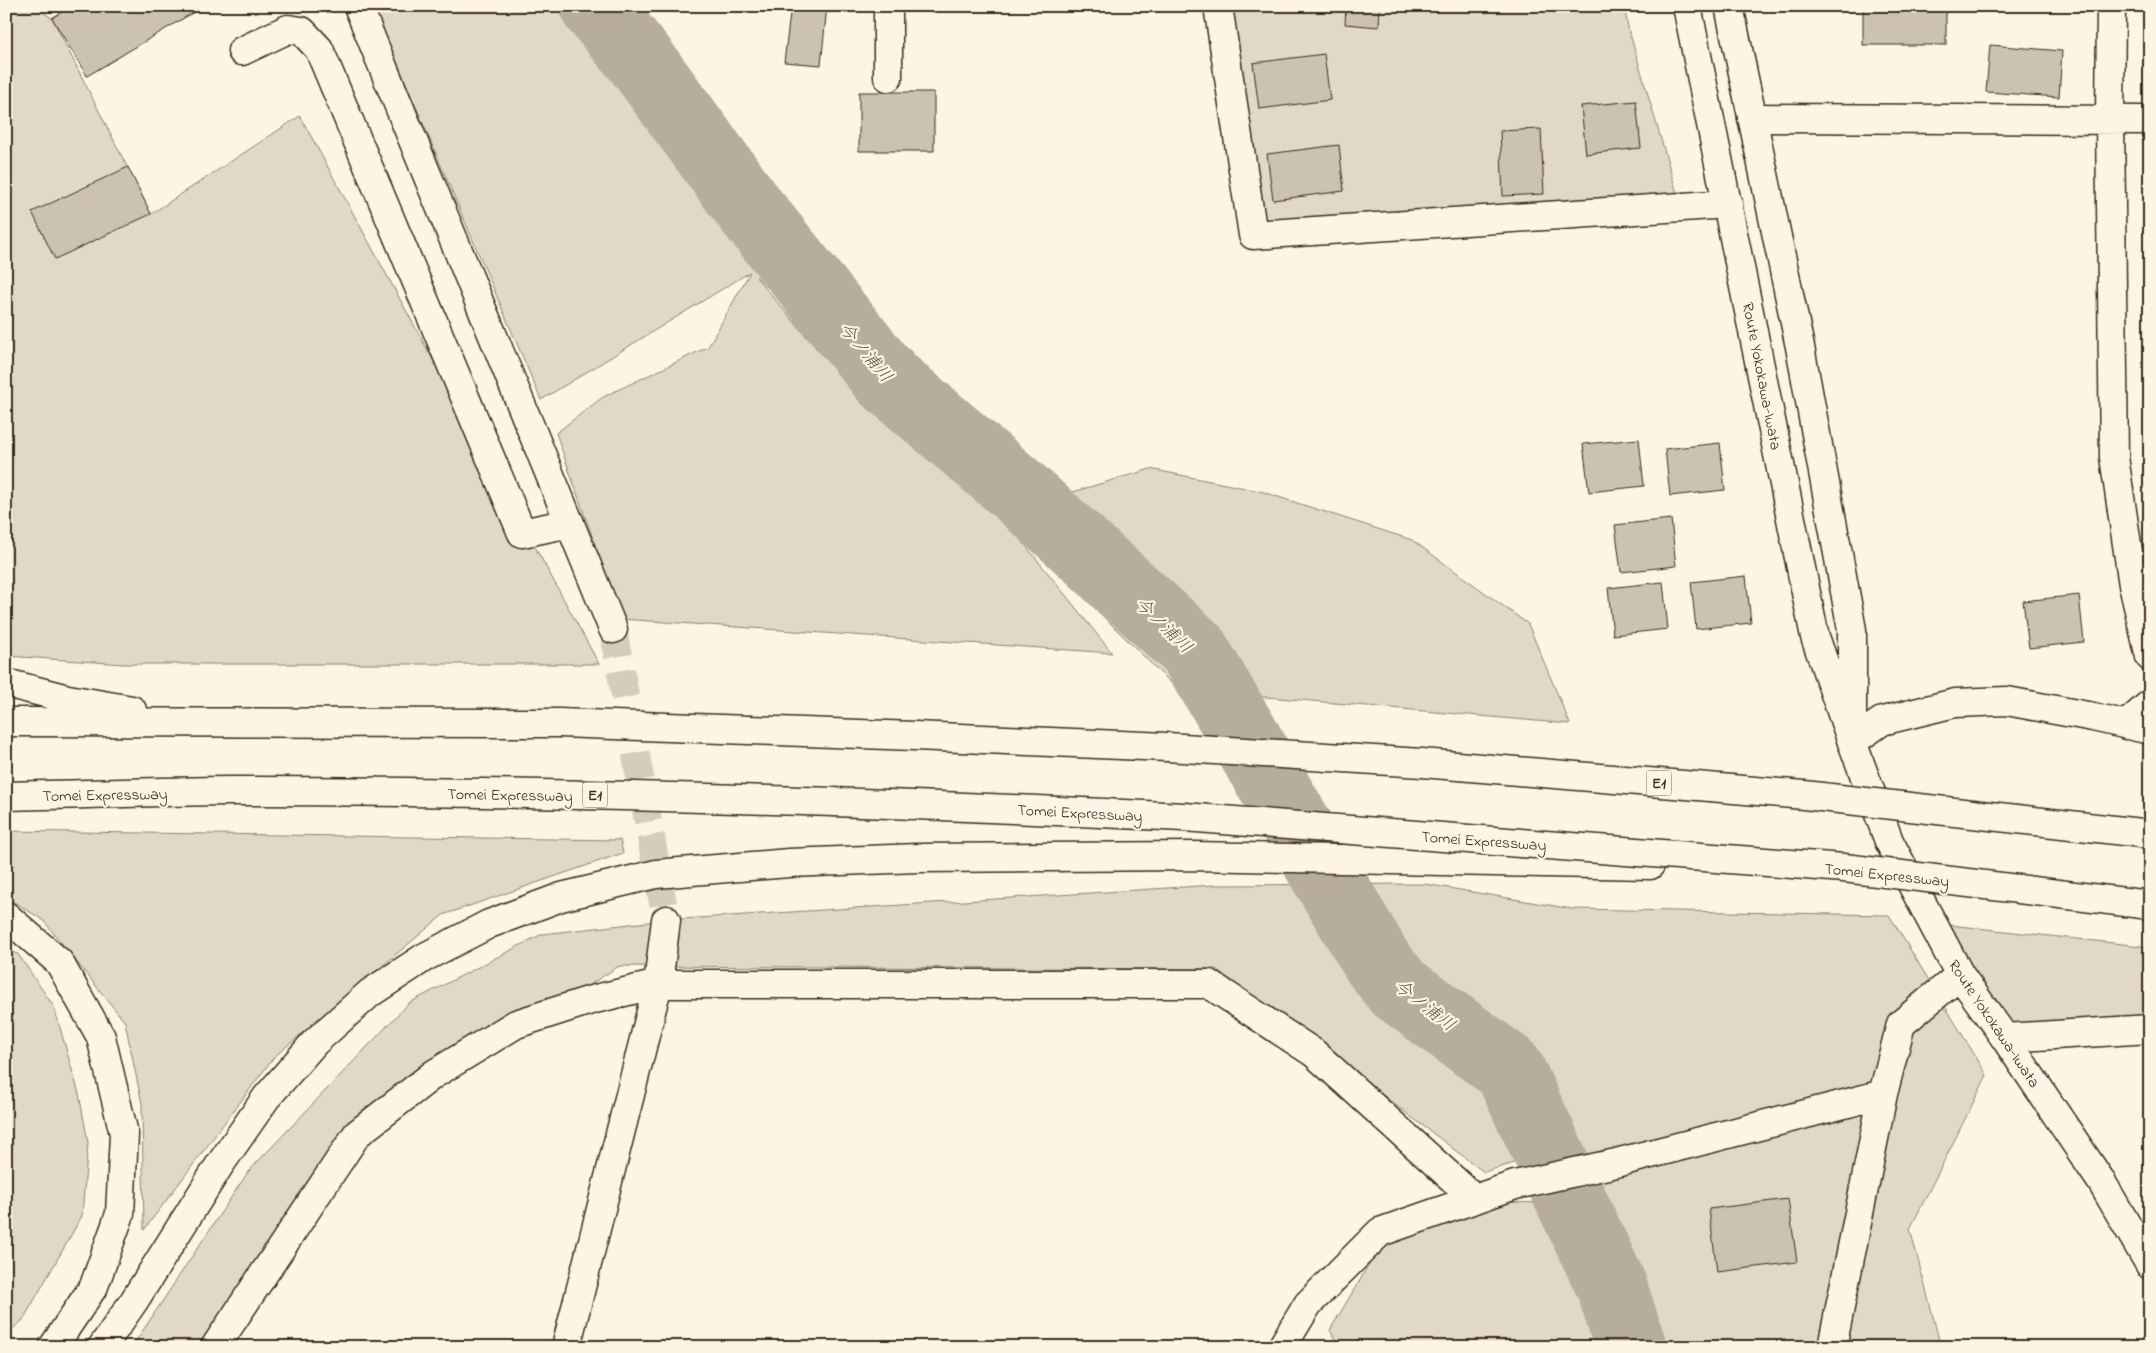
<svg xmlns="http://www.w3.org/2000/svg" width="2156" height="1353" font-family="'Indie Flower','Klee One',sans-serif">
	<style>
		.green { fill: #e0d8c8; stroke: #8e8173; fill-rule: evenodd }
		.lines { fill: none; stroke-linecap: round; stroke-linejoin: round }
		.river { stroke: #b7ad9e; stroke-width: 71 }
		.building { fill: #ccc2b3; stroke: #3b2a1e }
		.minor-tunnel { stroke: #d5ccbd; stroke-width: 28; stroke-dasharray: 28 14; stroke-linecap: butt }
		.minor-casing { stroke: #3b2a1e; stroke-width: 31 }
		.major-casing { stroke: #3b2a1e; stroke-width: 31 }
		.highway-casing { stroke: #3b2a1e; stroke-width: 31 }
		.minor { stroke: #fcf5e5; stroke-width: 28 }
		.major { stroke: #fcf5e5; stroke-width: 28 }
		.highway { stroke: #fcf5e5; stroke-width: 28 }
		.highway-bridge-casing { stroke: #3b2a1e; stroke-width: 31; stroke-linecap: butt }
		.highway-bridge { stroke: #fcf5e5; stroke-width: 28 }
		.labels { text-anchor: middle; stroke-width: 4.5; stroke-linejoin: round; paint-order: stroke }
		.shield { fill: #fcf5e5; stroke: #75675a; stroke-width: 1 }
		.shield-label { font-size: 15px; font-weight: bold; fill: #3b2a1e }
		.street-label { font-size: 16px; fill: #3b2a1e; stroke: #fcf5e5 }
		.water-label { font-size: 18px; font-style: italic; fill: #605144; stroke: #fcf5e5 }
	</style>
	<rect width="100%" height="100%" fill="#fcf5e5"/>
	<filter id="ink" filterUnits="userSpaceOnUse"><feTurbulence type="fractalNoise" baseFrequency=".02" numOctaves="2"/><feDisplacementMap in="SourceGraphic" scale="10" xChannelSelector="R" yChannelSelector="G"/><feConvolveMatrix kernelMatrix="1 2 1 2 8 2 1 2 1" color-interpolation-filters="sRGB"/></filter>
	<g filter="url(#ink)">
		<!-- green -->
		<path class="green" d="M6 6H34L52 18 151 214 300 116 599 664H124L6 656Z
			M373 6H624L824 265 1238 679 1066 494 1150 469 1260 491 1412 540 1528 624 1570 724 1177 689 1006 521 1112 653 621 619 556 433 603 397 708 347 750 272 541 400ZM756 277H757L998 514 845 382Z
			M1218 6H1624L1628 27 1681 207 1253 235Z
			M6 831 620 840 623 853 443 915 274 1057 144 1230 142 1104 125 1022 43 920 6 897Z
			M1425 884 1572 909 1889 915 1987 1075 1910 1229 1941 1347H1339L1330 1330 1383 1241 1478 1208 1509 1202 1573 1204 1548 1153 1484 1172 1216 969 619 966 357 1134 211 1347H132L248 1172 409 1003 542 934 666 920 1215 885Z
			M1932 923 2150 947V1016L2005 1038Z
			M6 950 18 954 54 1007 79 1094 88 1142 82 1216 23 1320 6 1335Z"/>
		<g class="lines">
			<!-- river -->
			<path class="river" d="M595 6 639 58 749 208 885 377 1020 492 1193 649 1378 963 1398 988 1509 1069 1611 1285 1631 1347"/>
		</g>
		<!-- building -->
		<path class="building" d="M71 6H204L87 76 52 18Z
			M791 6H827L821 65 784 62Z
			M1346 6H1380L1379 27 1345 24Z
			M1863 6H1946V45H1863Z
			M1990 45 2062 51 2059 97 1986 92Z
			M1324 54 1330 100 1259 109 1253 63Z
			M859 92H934V151H859Z
			M1636 101 1641 148 1586 154 1581 106Z
			M1541 129 1544 194 1503 196 1500 131Z
			M1339 145 1344 191 1273 200 1267 154Z
			M128 167 151 214 55 259 32 212Z
			M1639 439 1644 486 1589 492 1583 444Z
			M1720 443 1725 490 1670 496 1665 449Z
			M1671 519 1676 566 1621 572 1615 525Z
			M1746 576 1751 623 1696 629 1691 582Z
			M1663 582 1668 629 1613 635 1608 588Z
			M2079 595 2084 642 2029 648 2023 601Z
			M1788 1199 1797 1262 1717 1272 1709 1209Z"/>
		<g class="lines">
			<!-- minor-tunnel -->
			<path class="minor-tunnel" d="M613 629 666 920"/>
			<!-- minor casing -->
			<g class="minor-casing">
				<path id="minor" d="M358 6 613 629
					M888 6V77
					M1218 6 1253 235 1728 204
					M2111 6 2110 120 2114 457 2133 585 2150 657
					M242 51 288 29 302 31 319 49 522 533 570 523
					M1752 118 2150 120
					M2126 725 2150 704
					M1852 742 1882 721 1955 703 2007 701 2093 717 2150 730
					M2005 1038 2150 1029
					M215 1347 357 1134 434 1074 516 1024 591 1000 658 984H1209L1314 1053 1475 1199
					M566 1347 658 984 666 920
					M1282 1347 1308 1304 1380 1232 1515 1185 1612 1164 1883 1094
					M1832 1347 1883 1094 1901 1024 1960 975"/>
			</g>
			<!-- major casing -->
			<g class="major-casing">
				<path id="major" d="M1687 6 1815 637 1852 742 1889 841 1960 975 2005 1038 2101 1181 2150 1265
					M1729 6 1800 347 1852 630V720"/>
			</g>
			<!-- highway casing -->
			<g class="highway-casing">
				<path id="highway" d="M6 683 68 699 132 710
					M6 722 559 723 915 736 1167 747
					M6 796C81 795 156 791 231 791 549 791 866 801 1184 817
					M6 916 59 962 101 1037 124 1134 120 1214 94 1286 53 1347
					M102 1347 134 1301 219 1166 266 1098 315 1042 370 993 425 957 489 924 561 897 656 874 789 863 918 858 1194 856 1650 865"/>
			</g>
			<!-- minor -->
			<use href="#minor" class="minor"/>
			<!-- major -->
			<use href="#major" class="major"/>
			<!-- highway -->
			<use href="#highway" class="highway"/>
			<!-- highway-bridge casing -->
			<g class="highway-bridge-casing">
				<path id="highway-bridge" d="M1167 747 1422 763 1804 795 2150 834
					M1184 817 1844 868 2150 905"/>
			</g>
			<!-- highway-bridge -->
			<use href="#highway-bridge" class="highway-bridge"/>
		</g>
	</g>
	<g class="labels">
		<!-- shield labels -->
		<g class="shield">
			<rect x="1646.5" y="770.5" width="25" height="25" rx="4"/>
			<rect x="582.5" y="782.5" width="25" height="25" rx="4"/>
		</g>
		<g class="shield-label">
			<text x="1659" y="788">E1</text>
			<text x="595" y="800">E1</text>
		</g>
		<!-- street labels -->
		<g class="street-label">
			<text transform="translate(1763 376) rotate(79)" y="6">Route Yokokawa-Iwata</text>
			<text transform="translate(105 794) rotate(-1)" y="6">Tomei Expressway</text>
			<text transform="translate(510 794) rotate(1)" y="6">Tomei Expressway</text>
			<text transform="translate(1080 812) rotate(3)" y="6">Tomei Expressway</text>
			<text transform="translate(1484 840) rotate(4)" y="6">Tomei Expressway</text>
			<text transform="translate(1887 874) rotate(6)" y="6">Tomei Expressway</text>
			<text transform="translate(1995 1023) rotate(56)" y="6">Route Yokokawa-Iwata</text>
		</g>
		<!-- water labels -->
		<g class="water-label">
			<text transform="translate(866 352) rotate(50)" y="6">今ノ浦川</text>
			<text transform="translate(1164 625) rotate(44)" y="6">今ノ浦川</text>
			<text transform="translate(1425 1005) rotate(38)" y="6">今ノ浦川</text>
		</g>
	</g>
	<!-- margin -->
	<rect width="2156" height="1353" fill="none" stroke="#fcf5e5" stroke-width="25"/>
	<rect x="12" y="12" width="2131" height="1328" fill="none" stroke="#3b2a1e" stroke-width="2" filter="url(#ink)"/>
</svg>
